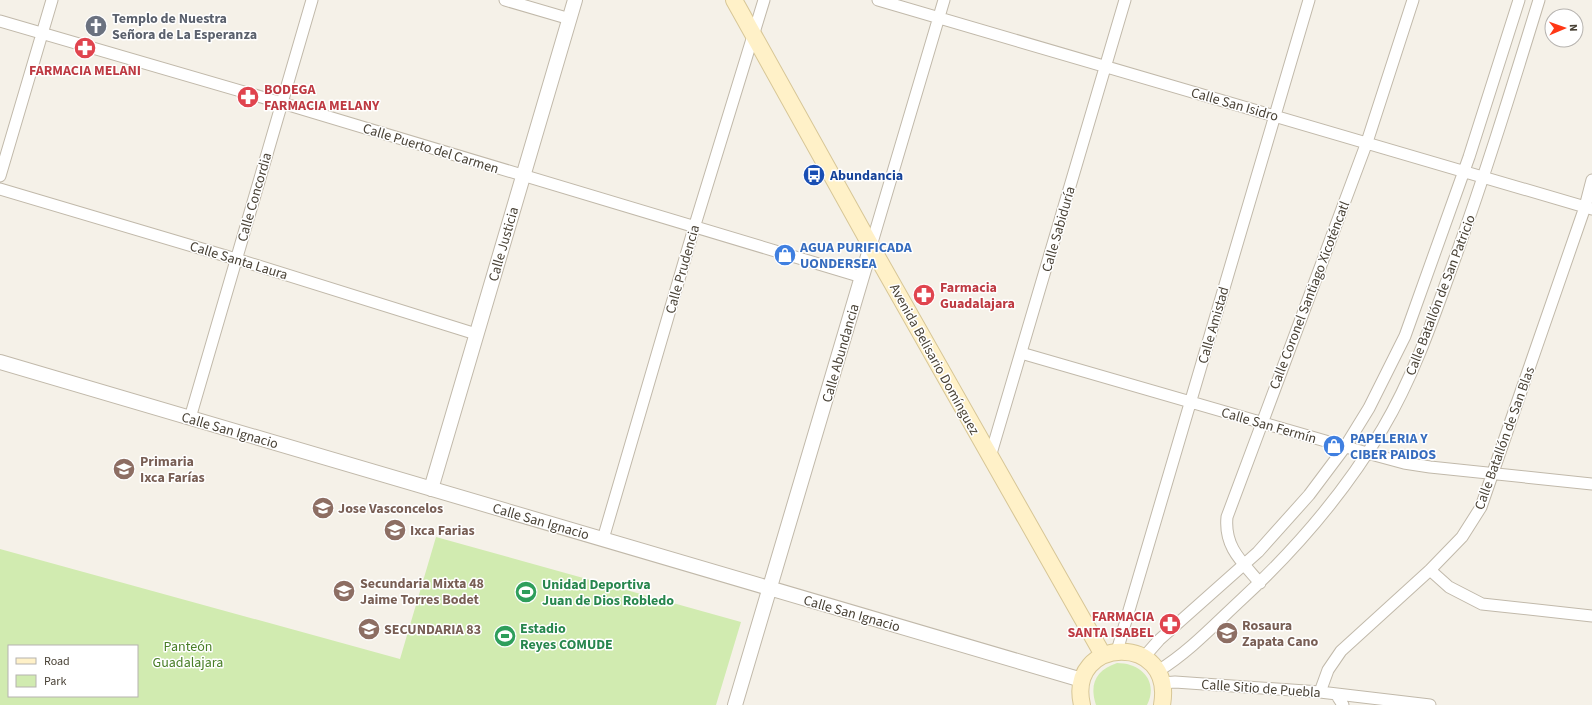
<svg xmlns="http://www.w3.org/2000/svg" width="1592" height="705" font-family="'Source Sans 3',sans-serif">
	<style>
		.green { fill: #d1ebb0; fill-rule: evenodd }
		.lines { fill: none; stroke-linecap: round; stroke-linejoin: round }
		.minor-casing { stroke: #c1b9aa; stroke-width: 13 }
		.tertiary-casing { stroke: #c1b9aa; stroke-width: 16 }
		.secondary-casing { stroke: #d7c696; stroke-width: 18 }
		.minor { stroke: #fff; stroke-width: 11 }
		.tertiary { stroke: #fff; stroke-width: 14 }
		.secondary { stroke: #fff1c8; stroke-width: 16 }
		.labels { text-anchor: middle; stroke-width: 3; stroke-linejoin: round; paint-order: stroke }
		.worship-label { font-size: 14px; font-weight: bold; fill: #5b616d; stroke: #fff; text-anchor: start }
		.health-label { font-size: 14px; font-weight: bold; fill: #be3a42; stroke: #fff; text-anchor: start }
		.street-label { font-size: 14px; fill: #494236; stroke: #fff }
		.transit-label { font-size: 14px; font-weight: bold; fill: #164399; stroke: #fff; text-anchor: start }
		.shop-label { font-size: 14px; font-weight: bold; fill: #366cbe; stroke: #fff; text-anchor: start }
		.education-label { font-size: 14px; font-weight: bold; fill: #785e54; stroke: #fff; text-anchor: start }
		.leisure-label { font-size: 14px; font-weight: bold; fill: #27864d; stroke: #fff; text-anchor: start }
		.park-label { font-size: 14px; fill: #487e26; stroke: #fff }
	</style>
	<rect width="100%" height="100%" fill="#f5f1e8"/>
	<!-- green -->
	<path class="green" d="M436 537 741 622 716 705H0V549L400 659ZM9 646H137V696H9Z
		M1117 663C1141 663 1159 681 1147 705H1096C1089 684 1096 670 1117 663Z"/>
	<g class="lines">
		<!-- minor casing -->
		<g class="minor-casing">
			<path id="minor" d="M505 0 570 19
				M878 0 1592 209
				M0 21 282 103 862 277
				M0 176 52 0
				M0 189 236 259 476 334
				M871 246 944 0
				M1021 353 1367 453 1404 463 1430 467 1592 484
				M190 418 312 0
				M990 457 1125 0
				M603 539 694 228 764 0
				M1430 570 1449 587 1482 604 1592 616
				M1260 583C1242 562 1224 547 1227 517L1367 142 1413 0
				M1117 651 1309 0
				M1144 657 1159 640 1258 552 1309 495 1345 447 1369 408 1405 336 1469 157 1519 0
				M1158 671C1189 652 1215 624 1242 599 1296 549 1345 492 1383 428 1412 379 1431 325 1450 272 1483 182 1511 91 1539 0
				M1163 683 1175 682 1320 692 1430 705
				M1320 692 1328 670 1341 651 1430 570 1462 537 1481 507 1585 207 1592 180
				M1336 694 1343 705"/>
		</g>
		<!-- tertiary casing -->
		<g class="tertiary-casing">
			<path id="tertiary" d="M0 362 1082 680
				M431 489 575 0
				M735 705 871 246"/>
		</g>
		<!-- secondary casing -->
		<g class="secondary-casing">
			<path id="secondary" d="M734 0 871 246 1103 655
				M1082 705C1066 636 1175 632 1162 705"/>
		</g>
		<!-- minor -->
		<use href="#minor" class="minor"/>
		<!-- tertiary -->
		<use href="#tertiary" class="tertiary"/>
		<!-- secondary -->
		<use href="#secondary" class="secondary"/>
	</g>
	<!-- icons -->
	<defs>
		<g id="church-disc" transform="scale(1.15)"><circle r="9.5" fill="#6b7280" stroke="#fff"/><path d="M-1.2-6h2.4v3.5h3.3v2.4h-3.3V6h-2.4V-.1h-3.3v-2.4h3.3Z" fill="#fff"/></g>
		<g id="pharmacy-disc" transform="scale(1.15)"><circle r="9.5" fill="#e0444e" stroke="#fff"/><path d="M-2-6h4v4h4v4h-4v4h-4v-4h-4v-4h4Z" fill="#fff"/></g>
		<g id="bus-disc" transform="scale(1.15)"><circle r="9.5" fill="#1a4fb4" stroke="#fff"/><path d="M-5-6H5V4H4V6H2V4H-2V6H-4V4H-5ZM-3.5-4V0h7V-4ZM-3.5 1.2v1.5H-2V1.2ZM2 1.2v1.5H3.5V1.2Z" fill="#fff"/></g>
		<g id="shop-disc" transform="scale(1.15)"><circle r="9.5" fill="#3f7fe0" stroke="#fff"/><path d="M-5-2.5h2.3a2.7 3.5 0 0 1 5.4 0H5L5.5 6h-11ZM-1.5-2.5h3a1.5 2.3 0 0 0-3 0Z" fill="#fff"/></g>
		<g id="school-disc" transform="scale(1.15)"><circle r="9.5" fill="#8d6e63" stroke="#fff"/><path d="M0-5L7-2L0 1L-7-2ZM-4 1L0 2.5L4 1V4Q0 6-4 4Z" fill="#fff"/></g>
		<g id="stadium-disc" transform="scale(1.15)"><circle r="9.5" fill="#2e9e5b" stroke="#fff"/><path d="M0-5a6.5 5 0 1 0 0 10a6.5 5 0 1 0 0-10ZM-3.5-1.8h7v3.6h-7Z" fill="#fff"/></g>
	</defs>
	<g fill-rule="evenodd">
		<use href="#church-disc" x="96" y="26"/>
		<use href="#pharmacy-disc" x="85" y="48"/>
		<use href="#pharmacy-disc" x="248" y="97"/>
		<use href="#bus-disc" x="814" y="175"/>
		<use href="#shop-disc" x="785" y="255"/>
		<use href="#pharmacy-disc" x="924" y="295"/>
		<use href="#shop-disc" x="1334" y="446"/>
		<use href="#school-disc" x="124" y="469"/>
		<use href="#school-disc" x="323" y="508"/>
		<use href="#school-disc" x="395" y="530"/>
		<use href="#school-disc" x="344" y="591"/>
		<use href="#stadium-disc" x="526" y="592"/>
		<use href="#pharmacy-disc" x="1170" y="624"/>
		<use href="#school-disc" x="369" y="629"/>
		<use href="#school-disc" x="1227" y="633"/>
		<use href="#stadium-disc" x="505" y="636"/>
	</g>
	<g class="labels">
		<!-- worship labels -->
		<g class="worship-label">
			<text x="112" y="23">Templo de Nuestra<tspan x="112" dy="16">Señora de La Esperanza</tspan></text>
		</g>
		<!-- health labels -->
		<g class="health-label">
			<text x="85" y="75" text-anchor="middle">FARMACIA MELANI</text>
			<text x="264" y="94">BODEGA<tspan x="264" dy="16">FARMACIA MELANY</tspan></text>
			<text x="940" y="292">Farmacia<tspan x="940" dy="16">Guadalajara</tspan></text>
			<text x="1154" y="621" text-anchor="end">FARMACIA<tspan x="1154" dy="16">SANTA ISABEL</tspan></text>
		</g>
		<!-- street labels -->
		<g class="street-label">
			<text transform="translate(1235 104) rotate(16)" y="5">Calle San Isidro</text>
			<text transform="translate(431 148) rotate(17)" y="5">Calle Puerto del Carmen</text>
			<text transform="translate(254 197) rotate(-74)" y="5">Calle Concordia</text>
			<text transform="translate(1058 229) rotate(-74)" y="5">Calle Sabiduría</text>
			<text transform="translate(503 244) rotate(-74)" y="5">Calle Justicia</text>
			<text transform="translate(239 260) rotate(17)" y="5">Calle Santa Laura</text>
			<text transform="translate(682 269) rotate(-74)" y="5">Calle Prudencia</text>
			<text transform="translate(1309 295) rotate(-69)" y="5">Calle Coronel Santiago Xicoténcatl</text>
			<text transform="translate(1440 295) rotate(-69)" y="5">Calle Batallón de San Patricio</text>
			<text transform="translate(1213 325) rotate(-74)" y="5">Calle Amistad</text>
			<text transform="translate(840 353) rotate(-74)" y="5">Calle Abundancia</text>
			<text transform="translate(935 359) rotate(61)" y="5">Avenida Belisario Domínguez</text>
			<text transform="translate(1269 425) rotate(16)" y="5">Calle San Fermín</text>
			<text transform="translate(230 430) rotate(16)" y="5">Calle San Ignacio</text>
			<text transform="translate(1504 438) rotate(-70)" y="5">Calle Batallón de San Blas</text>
			<text transform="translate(541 521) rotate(16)" y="5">Calle San Ignacio</text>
			<text transform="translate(852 613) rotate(16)" y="5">Calle San Ignacio</text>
			<text transform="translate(1261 688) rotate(4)" y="5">Calle Sitio de Puebla</text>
		</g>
		<!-- transit labels -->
		<g class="transit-label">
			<text x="830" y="180">Abundancia</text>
		</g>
		<!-- shop labels -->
		<g class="shop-label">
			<text x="800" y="252">AGUA PURIFICADA<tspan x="800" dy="16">UONDERSEA</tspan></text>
			<text x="1350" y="443">PAPELERIA Y<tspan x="1350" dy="16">CIBER PAIDOS</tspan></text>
		</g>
		<!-- education labels -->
		<g class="education-label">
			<text x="140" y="466">Primaria<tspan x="140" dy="16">Ixca Farías</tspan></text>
			<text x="338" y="513">Jose Vasconcelos</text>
			<text x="410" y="535">Ixca Farias</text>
			<text x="360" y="588">Secundaria Mixta 48<tspan x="360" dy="16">Jaime Torres Bodet</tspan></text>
			<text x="1242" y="630">Rosaura<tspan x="1242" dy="16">Zapata Cano</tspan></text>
			<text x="384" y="634">SECUNDARIA 83</text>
		</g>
		<!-- leisure labels -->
		<g class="leisure-label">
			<text x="542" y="589">Unidad Deportiva<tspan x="542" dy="16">Juan de Dios Robledo</tspan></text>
			<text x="520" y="633">Estadio<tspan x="520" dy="16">Reyes COMUDE</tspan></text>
		</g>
		<!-- park labels -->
		<g class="park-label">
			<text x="188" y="651">Panteón<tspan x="188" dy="16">Guadalajara</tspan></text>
		</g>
	</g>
	<!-- legend -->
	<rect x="8" y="645" width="130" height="52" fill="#ffffff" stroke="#b6b3af"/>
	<rect x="16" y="658" width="20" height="6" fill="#fff1c8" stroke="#b6b3af"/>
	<text x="44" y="665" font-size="12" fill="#494236">Road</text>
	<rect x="16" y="675" width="20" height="12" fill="#d1ebb0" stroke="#b6b3af"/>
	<text x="44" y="685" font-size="12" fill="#494236">Park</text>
	<!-- north arrow -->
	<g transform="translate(1564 28) rotate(88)"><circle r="19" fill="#ffffff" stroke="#b6b3af"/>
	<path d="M0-3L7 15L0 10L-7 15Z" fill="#ff3715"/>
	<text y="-6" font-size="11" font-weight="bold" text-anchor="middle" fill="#494236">N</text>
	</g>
</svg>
